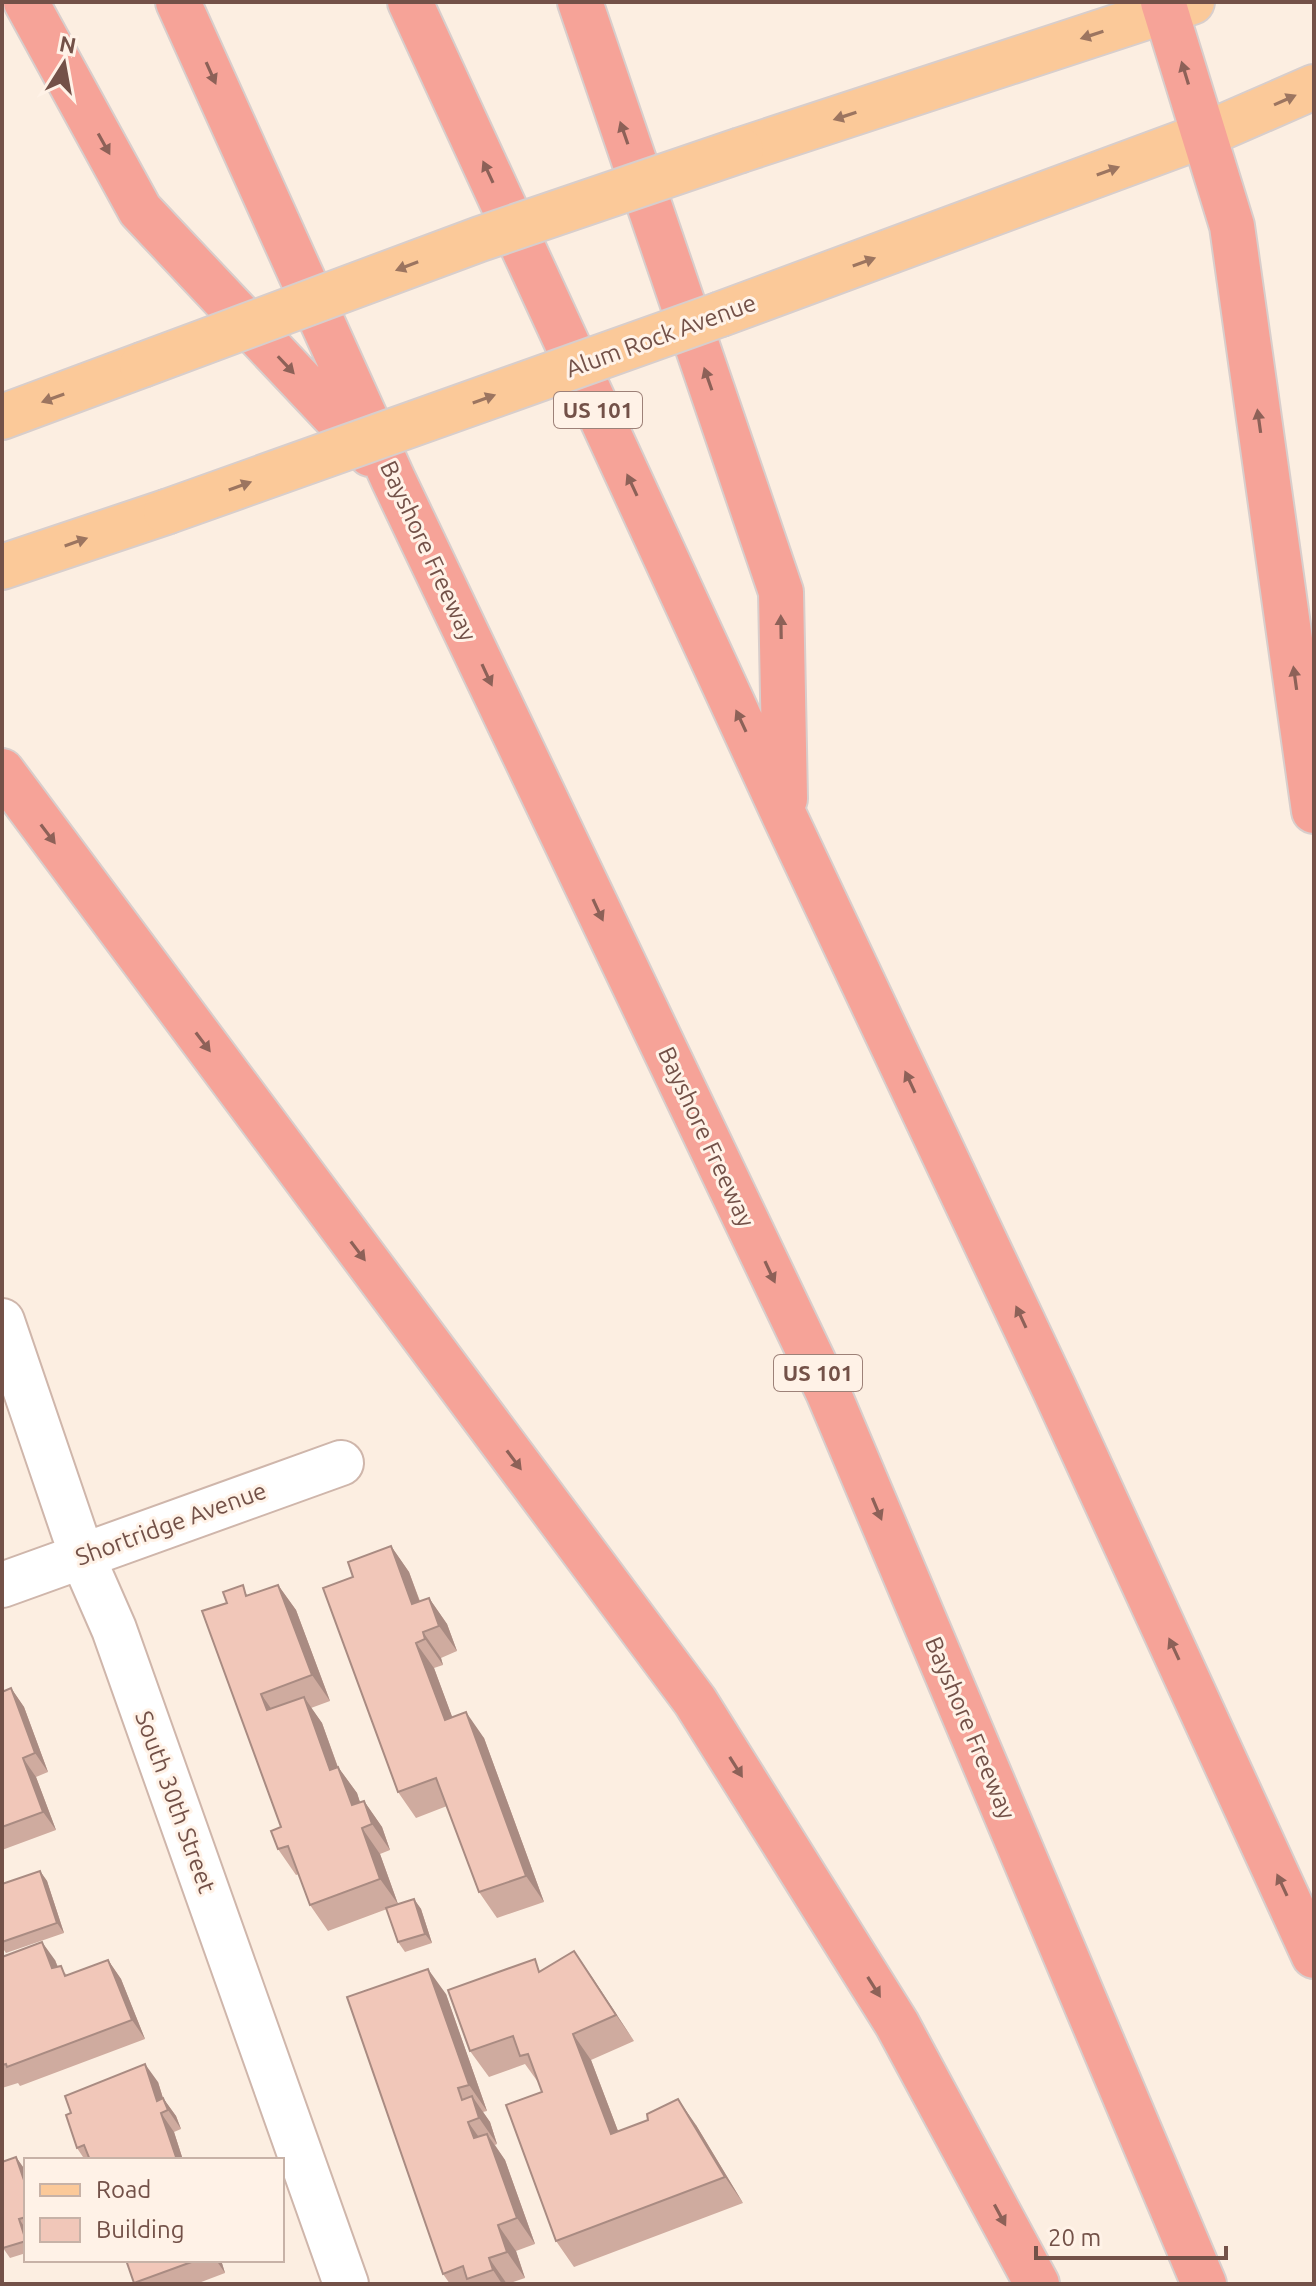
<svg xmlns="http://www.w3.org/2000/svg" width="1316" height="2286" font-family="Ubuntu,sans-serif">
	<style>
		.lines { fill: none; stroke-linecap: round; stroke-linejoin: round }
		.street-casing { stroke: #cfb6ab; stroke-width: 48 }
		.primary-casing { stroke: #d8cecc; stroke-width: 48 }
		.highway-casing { stroke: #d8cecc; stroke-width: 48 }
		.street { stroke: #fff; stroke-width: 44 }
		.primary { stroke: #fbc999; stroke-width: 44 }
		.highway { stroke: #f6a398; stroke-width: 44 }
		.primary-bridge-casing { stroke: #d8cecc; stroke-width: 48; stroke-linecap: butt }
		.primary-bridge { stroke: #fbc999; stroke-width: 44 }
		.wall { fill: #cfab9f }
		.shaded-wall { fill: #a98b82 }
		.building { fill: #f1c7b9; stroke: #a98b82; stroke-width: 2 }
		.oneway { fill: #9c7560 }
		.oneway2 { fill: #8d6158 }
		.labels { text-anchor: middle; stroke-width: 6; stroke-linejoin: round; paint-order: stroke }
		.shield { fill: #fff2e7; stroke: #9d8178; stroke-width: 2 }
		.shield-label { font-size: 22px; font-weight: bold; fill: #735148 }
		.street-label { font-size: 24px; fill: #735148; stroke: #fff2e7 }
	</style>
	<rect width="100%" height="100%" fill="#fceee1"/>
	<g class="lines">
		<!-- street casing -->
		<g class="street-casing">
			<path id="street" d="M2 1321 82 1556 114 1629 346 2284
				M2 1585 341 1463"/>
		</g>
		<!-- primary casing -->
		<g class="primary-casing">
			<path id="primary" d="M741 150 1192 2
				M721 314 1204 135 1314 87
				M2 417 142 365
				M2 567 166 512"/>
		</g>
		<!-- highway casing -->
		<g class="highway-casing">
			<path id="highway" d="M26 2 140 210 370 454
				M178 2 393 479 828 1392 1204 2284
				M410 2 785 817 1054 1388 1314 1956
				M580 2 781 592 785 799
				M1163 2 1232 226 1314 811
				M2 771 695 1701 897 2024 1037 2284"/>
		</g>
		<!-- street -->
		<use href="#street" class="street"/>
		<!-- primary -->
		<use href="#primary" class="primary"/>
		<!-- highway -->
		<use href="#highway" class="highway"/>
		<!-- primary-bridge casing -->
		<g class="primary-bridge-casing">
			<path id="primary-bridge" d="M142 365 480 239 741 150
				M166 512 721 314"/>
		</g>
		<!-- primary-bridge -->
		<use href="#primary-bridge" class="primary-bridge"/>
	</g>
	<!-- wall -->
	<path class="wall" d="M391 1546 409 1572 420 1601 429 1598 447 1624 457 1651 441 1658 443 1665 434 1668 452 1717 484 1738 544 1902 497 1918 479 1892 447 1806 416 1818 398 1792 353 1577Z
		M278 1585 296 1610 330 1701 311 1708 322 1723 338 1767 357 1793 360 1803 364 1801 382 1827 390 1850 380 1854 398 1904 414 1899 421 1909 432 1943 405 1952 398 1942 387 1909 328 1931 310 1905 299 1874 296 1875 278 1849 281 1827 227 1603Z
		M11 1688 24 1707 48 1772 36 1777 56 1830 2 1850V1692Z
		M40 1871 47 1881 64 1933 6 1953 2 1947V1942Z
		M574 1951 634 2041 591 2060 618 2131 696 2125 743 2203 574 2267 556 2241 542 2092 538 2082 525 2064 489 2077 470 2051 542 1970Z
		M2 1957 55 1960 58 1967 67 1975 108 1960 121 1979 145 2039 20 2086 18 2083 2 2088Z
		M446 1994 487 2111 483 2112 490 2122 497 2144 495 2145 505 2160 535 2244 516 2251 525 2278 507 2284H450L443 2274Z
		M158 2082 163 2098 176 2116 181 2129 174 2132 183 2160H85L77 2148Z
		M16 2157 23 2167 26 2176V2253L10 2258 3 2248Z
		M126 2260H221L225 2273 196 2284H134Z"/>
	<!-- shaded-wall -->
	<path class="shaded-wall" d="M391 1546 409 1572 430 1630 412 1604Z
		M278 1585 296 1610 330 1701 312 1675Z
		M429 1598 447 1624 457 1651 439 1626Z
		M423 1632 441 1658 443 1665 425 1639Z
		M416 1643 434 1668 463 1746 445 1720Z
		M11 1688 24 1707 48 1772 35 1753Z
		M261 1694 279 1720 267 1710Z
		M304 1697 322 1723 348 1796 330 1770Z
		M466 1712 484 1738 544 1902 526 1876Z
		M23 1758 36 1777 56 1830 43 1812Z
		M338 1767 357 1793 368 1826 352 1805Z
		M364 1801 382 1827 390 1850 372 1824Z
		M362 1828 380 1854 398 1904 380 1879Z
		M40 1871 47 1881 64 1933 57 1923Z
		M414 1899 421 1909 432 1943 425 1934Z
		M42 1942 55 1960 65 1987 52 1968Z
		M574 1951 592 1977 634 2041 616 2015Z
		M108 1960 121 1979 145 2039 132 2020Z
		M428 1969 446 1994 487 2111 469 2085Z
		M573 2034 591 2060 629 2160 611 2134Z
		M145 2064 158 2082 167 2111 157 2101Z
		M472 2096 490 2122 497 2144 479 2118Z
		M163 2098 176 2116 181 2129 168 2110Z
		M678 2099 696 2125 743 2203 725 2177Z
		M161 2113 174 2132 183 2160H177Z
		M468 2122 486 2147 474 2138Z
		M487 2134 505 2160 535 2244 517 2218Z
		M16 2157 23 2167 26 2176V2186Z
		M19 2219 26 2229V2240Z
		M498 2225 516 2251 525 2278 507 2252Z
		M489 2258 507 2284H502L493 2270Z
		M216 2260H221L225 2273Z"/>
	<!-- building -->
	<path class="building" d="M391 1546 412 1604 429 1598 439 1626 423 1632 425 1639 416 1643 445 1720 466 1712 526 1876 479 1892 436 1778 398 1792 323 1588 353 1577 348 1562Z
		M243 1585 246 1596 278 1585 312 1675 261 1694 267 1710 304 1697 330 1770 338 1767 352 1805 364 1801 372 1824 362 1828 380 1879 310 1905 288 1846 278 1849 271 1831 281 1827 202 1611 227 1603 223 1592Z
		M11 1688 35 1753 23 1758 43 1812 2 1827V1692Z
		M40 1871 57 1923 2 1942V1884Z
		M414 1899 425 1934 398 1942 386 1908Z
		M42 1942 52 1968 61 1966 65 1976 108 1960 132 2020 7 2067 6 2064 2 2065V1957Z
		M574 1951 616 2015 573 2034 611 2134 648 2120 647 2114 678 2099 725 2177 556 2241 506 2105 542 2092 528 2054 520 2056 513 2036 470 2051 448 1990 535 1959 539 1972Z
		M428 1969 469 2085 458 2088 462 2100 472 2096 479 2118 468 2122 474 2138 487 2134 517 2218 498 2225 507 2252 489 2258 493 2270 467 2279 463 2266 443 2274 347 1997Z
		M145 2064 157 2101 163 2098 168 2110 161 2113 177 2160H90L84 2145 77 2148 66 2115 71 2113 65 2096Z
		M16 2157 26 2186V2217L19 2219 26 2241 3 2248 2 2162Z
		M126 2260H197L134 2283Z"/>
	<!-- one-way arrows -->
	<defs><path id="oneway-solid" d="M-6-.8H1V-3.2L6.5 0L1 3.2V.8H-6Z" transform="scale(2)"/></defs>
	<g class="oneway">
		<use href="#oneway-solid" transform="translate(1092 35) rotate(162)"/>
		<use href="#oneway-solid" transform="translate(1285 100) rotate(-24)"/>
		<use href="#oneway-solid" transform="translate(845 116) rotate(162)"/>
		<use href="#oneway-solid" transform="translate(1108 171) rotate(-20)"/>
		<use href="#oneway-solid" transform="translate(864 262) rotate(-20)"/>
		<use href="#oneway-solid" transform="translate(407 266) rotate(159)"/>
		<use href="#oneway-solid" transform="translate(53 398) rotate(160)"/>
		<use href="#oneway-solid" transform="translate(484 399) rotate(-20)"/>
		<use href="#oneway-solid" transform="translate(240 486) rotate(-20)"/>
		<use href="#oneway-solid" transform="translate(76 542) rotate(-19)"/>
	</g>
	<g class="oneway2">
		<use href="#oneway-solid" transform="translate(211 73) rotate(66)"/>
		<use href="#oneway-solid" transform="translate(1185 73) rotate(-107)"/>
		<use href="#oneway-solid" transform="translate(624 133) rotate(-109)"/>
		<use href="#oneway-solid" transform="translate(104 144) rotate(61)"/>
		<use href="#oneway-solid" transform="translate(488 172) rotate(-115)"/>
		<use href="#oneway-solid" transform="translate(286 365) rotate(47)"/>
		<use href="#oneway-solid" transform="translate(708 379) rotate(-109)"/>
		<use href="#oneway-solid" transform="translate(1259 421) rotate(-98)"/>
		<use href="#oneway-solid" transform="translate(632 485) rotate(-115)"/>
		<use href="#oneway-solid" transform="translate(781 627) rotate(-91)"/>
		<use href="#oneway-solid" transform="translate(487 675) rotate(65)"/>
		<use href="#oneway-solid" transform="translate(1295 678) rotate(-98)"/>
		<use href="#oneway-solid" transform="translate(741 721) rotate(-115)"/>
		<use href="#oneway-solid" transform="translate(48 834) rotate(53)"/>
		<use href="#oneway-solid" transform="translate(598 910) rotate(65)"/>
		<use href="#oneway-solid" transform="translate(203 1042) rotate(53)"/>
		<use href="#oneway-solid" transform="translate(910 1082) rotate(-115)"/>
		<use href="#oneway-solid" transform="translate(358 1251) rotate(53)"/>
		<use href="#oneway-solid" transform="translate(770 1272) rotate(65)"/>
		<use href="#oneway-solid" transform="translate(1021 1317) rotate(-115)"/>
		<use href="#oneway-solid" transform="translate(514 1460) rotate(53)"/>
		<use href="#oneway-solid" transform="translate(877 1509) rotate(67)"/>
		<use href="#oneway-solid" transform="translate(1174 1649) rotate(-115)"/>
		<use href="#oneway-solid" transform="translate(736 1767) rotate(58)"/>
		<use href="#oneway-solid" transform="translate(1282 1885) rotate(-115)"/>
		<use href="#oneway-solid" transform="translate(874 1987) rotate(58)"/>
		<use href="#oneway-solid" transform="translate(1000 2215) rotate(62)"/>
	</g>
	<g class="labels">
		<!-- shield labels -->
		<g class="shield">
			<rect x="554" y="392" width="88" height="36" rx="6"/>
			<rect x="774" y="1355" width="88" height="36" rx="6"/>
		</g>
		<g class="shield-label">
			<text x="598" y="418">US 101</text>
			<text x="818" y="1381">US 101</text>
		</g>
		<!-- street labels -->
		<g class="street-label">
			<text transform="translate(661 336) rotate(-20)" y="8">Alum Rock Avenue</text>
			<text transform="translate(428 551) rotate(65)" y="8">Bayshore Freeway</text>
			<text transform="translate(706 1137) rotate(65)" y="8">Bayshore Freeway</text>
			<text transform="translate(171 1524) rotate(-20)" y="8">Shortridge Avenue</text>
			<text transform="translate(970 1728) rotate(67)" y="8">Bayshore Freeway</text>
			<text transform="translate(175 1802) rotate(70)" y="8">South 30th Street</text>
		</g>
	</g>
	<!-- border -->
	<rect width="1316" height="2286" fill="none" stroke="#735148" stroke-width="8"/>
	<!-- legend -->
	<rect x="24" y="2158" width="260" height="104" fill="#fff2e7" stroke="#c7b2a7" stroke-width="2"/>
	<rect x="40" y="2184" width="40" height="12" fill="#fbc999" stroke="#c7b2a7" stroke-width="2"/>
	<text x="96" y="2198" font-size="24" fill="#735148">Road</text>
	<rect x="40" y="2218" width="40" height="24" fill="#f1c7b9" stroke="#c7b2a7" stroke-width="2"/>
	<text x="96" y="2238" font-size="24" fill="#735148">Building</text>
	<!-- north arrow -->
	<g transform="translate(64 64) rotate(11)" stroke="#fff2e7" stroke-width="6" paint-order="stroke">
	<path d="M0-6L14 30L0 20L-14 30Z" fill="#735148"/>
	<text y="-12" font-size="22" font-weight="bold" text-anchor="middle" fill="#735148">N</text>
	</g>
	<!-- scale -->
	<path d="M1036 2246v12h190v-12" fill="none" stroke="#735148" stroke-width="4"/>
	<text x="1048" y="2246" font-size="24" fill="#735148" stroke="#fff2e7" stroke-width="6" paint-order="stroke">20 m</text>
</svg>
